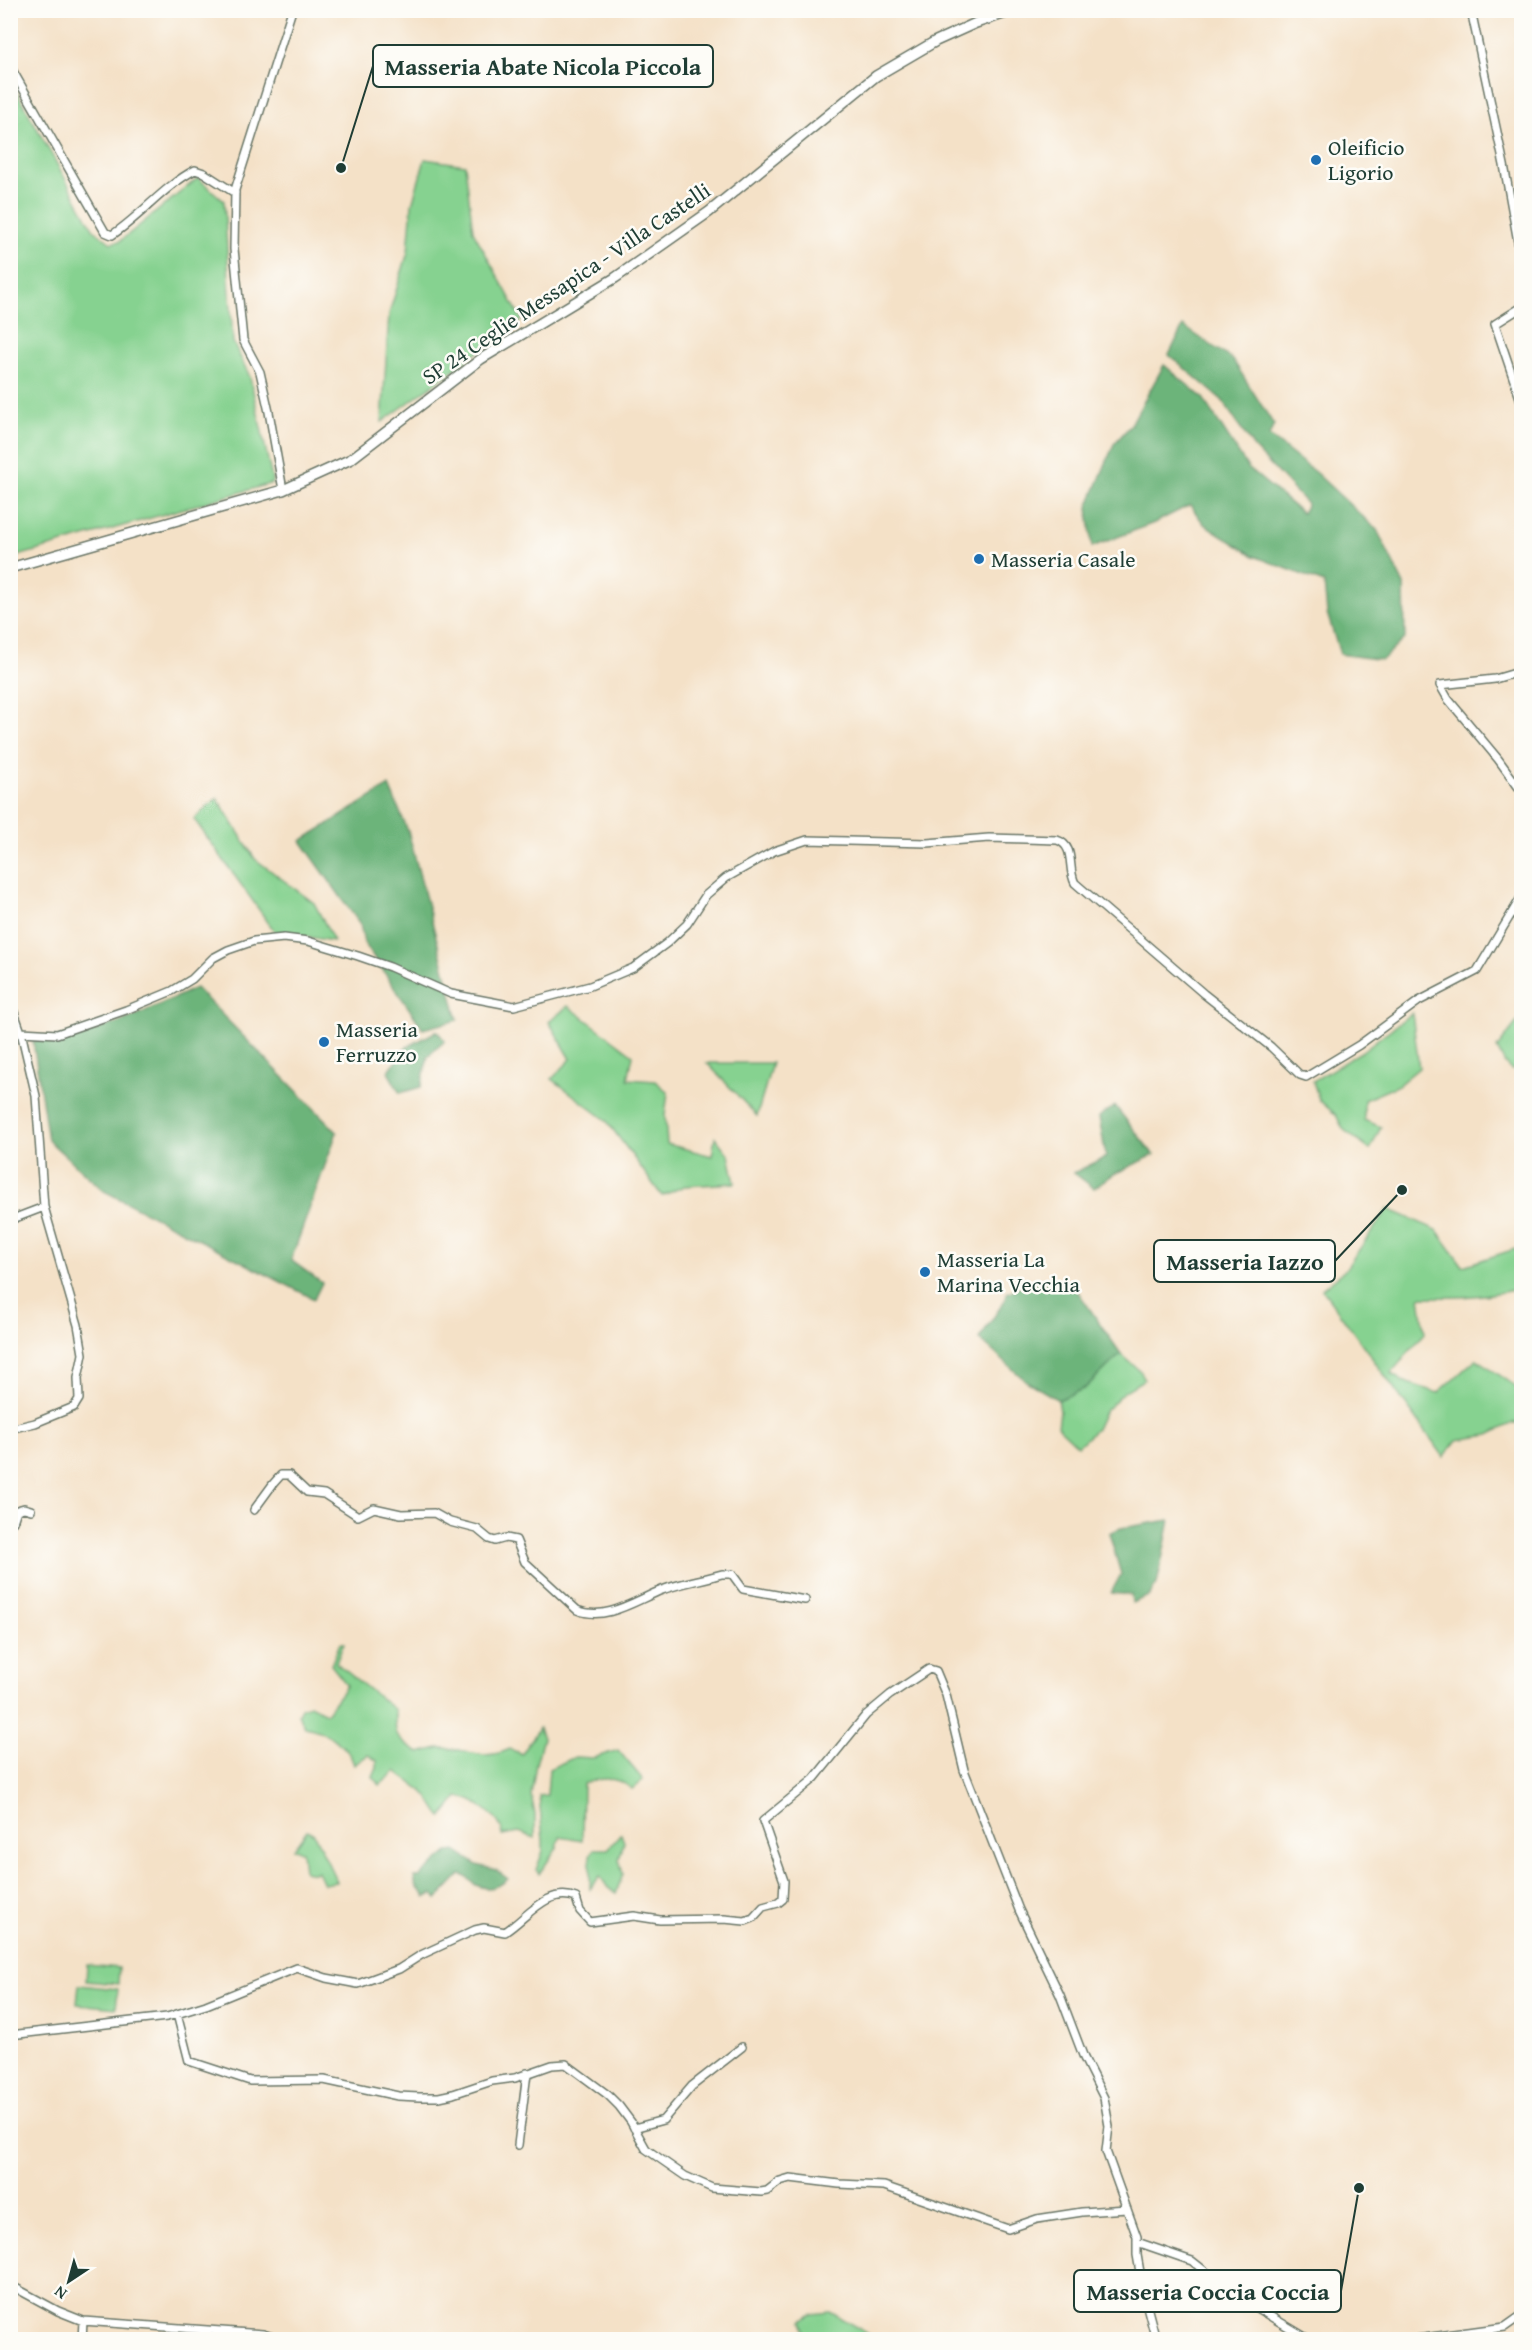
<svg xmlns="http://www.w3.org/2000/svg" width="1532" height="2350" font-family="'Gentium Book Plus',serif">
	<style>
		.green { fill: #86d290; stroke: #528862; stroke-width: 1.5 }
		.forest { fill: #6cb47a; stroke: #467857; stroke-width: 1.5 }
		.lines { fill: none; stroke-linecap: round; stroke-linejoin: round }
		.minor-casing { stroke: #6a7667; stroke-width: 10 }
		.major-casing { stroke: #6a7667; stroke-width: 12 }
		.minor { stroke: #fff; stroke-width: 7 }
		.major { stroke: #fff; stroke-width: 9 }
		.poi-dot { fill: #1f6fb2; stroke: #fdfcf7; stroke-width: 2 }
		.labels { text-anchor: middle; stroke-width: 5; stroke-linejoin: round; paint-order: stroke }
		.poi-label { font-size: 22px; fill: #1f3d34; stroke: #fdfcf7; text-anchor: start }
		.street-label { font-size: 22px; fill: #1f3d34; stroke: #fdfcf7 }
		.leader { fill: none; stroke: #1f3d34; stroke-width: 2 }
		.callout-dot { fill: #1f3d34; stroke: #fdfcf7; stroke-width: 2 }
		.callout { fill: #fdfcf7; stroke: #1f3d34; stroke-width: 2 }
		.callout-label { font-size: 24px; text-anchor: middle; font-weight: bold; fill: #1f3d34 }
	</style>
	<rect width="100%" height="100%" fill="#fdfcf7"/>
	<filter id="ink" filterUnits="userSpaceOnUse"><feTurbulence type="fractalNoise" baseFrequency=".0167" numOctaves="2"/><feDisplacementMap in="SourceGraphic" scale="12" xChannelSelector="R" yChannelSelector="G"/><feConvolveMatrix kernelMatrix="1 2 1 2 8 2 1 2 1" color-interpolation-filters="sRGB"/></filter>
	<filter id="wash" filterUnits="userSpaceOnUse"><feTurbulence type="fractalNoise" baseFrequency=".008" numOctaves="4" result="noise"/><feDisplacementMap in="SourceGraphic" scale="24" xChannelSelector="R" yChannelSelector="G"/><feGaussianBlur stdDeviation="1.35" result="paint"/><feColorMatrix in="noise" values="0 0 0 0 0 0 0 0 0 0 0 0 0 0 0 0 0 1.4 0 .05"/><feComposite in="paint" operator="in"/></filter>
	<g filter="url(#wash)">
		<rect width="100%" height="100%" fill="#f4e1c7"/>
		<!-- green -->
		<path class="green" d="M11 82 94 230 111 243 120 241 198 178 224 201 233 342 250 377 273 483 11 558Z
			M425 159 465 165 473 231 522 320 382 422 389 314 408 252 412 204Z
			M217 798 255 859 314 903 334 941 275 932 194 819Z
			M568 1006 633 1055 628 1079 655 1081 668 1092 665 1116 667 1144 712 1156 715 1137 729 1155 735 1183 684 1186 662 1196 606 1120 552 1079 571 1059 549 1022Z
			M1412 1013 1419 1068 1397 1086 1364 1100V1120L1381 1127 1370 1150 1343 1129 1336 1115 1319 1100 1313 1081 1361 1052Z
			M1521 1017V1069L1511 1070 1505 1064 1497 1048Z
			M707 1063H772L757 1116Z
			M1388 1209 1437 1230 1463 1266 1521 1247V1288C1487 1297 1455 1298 1420 1297L1425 1333 1391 1373 1402 1381 1438 1393 1476 1359 1521 1390V1423H1513L1489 1435 1457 1440 1444 1457 1322 1289 1344 1271Z
			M1121 1354 1141 1372 1145 1379 1125 1391 1104 1412 1096 1429 1078 1446 1058 1427 1060 1411 1058 1400 1085 1388Z
			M340 1643H344L336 1663 395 1710C394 1735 396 1741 420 1753 426 1751 433 1749 439 1748 468 1747 480 1763 510 1749L522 1754 539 1728 543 1738 536 1764 531 1795 535 1814V1838L519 1832 503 1835C501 1817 475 1799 458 1797L442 1817C434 1808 430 1796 420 1789 412 1783 404 1778 396 1771L380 1785 373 1777 377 1768V1761L368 1755 354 1765C349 1745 325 1731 305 1727L298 1714 301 1708 310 1705 326 1713 347 1685 331 1665Z
			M618 1750 643 1780 632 1789C617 1776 601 1777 583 1784L582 1840 560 1836 557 1848 539 1874 536 1870 543 1851V1841L539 1796 547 1795 549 1769 575 1757 593 1758Z
			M307 1830 314 1834 337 1882 324 1884 318 1871 315 1873 304 1871 302 1851 293 1849Z
			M621 1834 624 1842 619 1860 623 1874 616 1893 608 1888 600 1876 590 1889V1855L594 1849H608Z
			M87 1965 119 1968 118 1984 86 1981Z
			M79 1985 118 1989 116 2008 77 2004Z
			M830 2312 867 2333 872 2339H805L802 2320 812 2314Z"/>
		<!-- forest -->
		<path class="forest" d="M1183 326 1233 360 1274 425 1269 436 1316 473 1377 530 1404 585 1405 638 1382 660 1340 654 1327 613 1324 583 1254 556 1204 524 1190 505 1154 523 1092 547 1088 507 1114 444 1130 426 1164 365 1203 398 1248 468 1302 513 1307 504 1254 448 1222 400 1169 355Z
			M389 786 408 831 458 1020 423 1029 364 943 360 924 301 841Z
			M196 988 337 1132 291 1260 322 1283 314 1299 104 1191 48 1140 33 1041 88 1033 130 1018Z
			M437 1031 445 1041 428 1056 421 1087 400 1093 388 1072 405 1048Z
			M1115 1106 1154 1155 1114 1174 1094 1188 1074 1173 1106 1157 1099 1117Z
			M1071 1282 1121 1354 1085 1388 1058 1400 1026 1381 979 1339 1004 1302 1007 1293 1025 1284Z
			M1170 1520 1157 1584 1149 1596 1132 1603 1131 1595 1111 1593 1121 1574 1109 1533 1121 1528Z
			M456 1851 477 1865 496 1870 508 1879C499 1887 488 1891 476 1885 469 1881 469 1876 460 1875L437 1899 433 1894 426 1897 416 1886 414 1877H419L448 1852Z"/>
	</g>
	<g filter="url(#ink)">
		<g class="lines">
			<!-- minor casing -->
			<g class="minor-casing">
				<path id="minor" d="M1471 10 1504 165 1522 264
					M10 66 105 232 112 235C141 216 164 186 195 170L204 173 235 193
					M1522 307 1495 324 1522 404
					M283 490 269 412 260 372 243 340 234 249 235 190 292 10
					M1522 671 1495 679 1440 685 1448 699 1498 759 1522 792
					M10 1001 21 1032 36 1096 44 1207 78 1325 83 1354 78 1378 79 1399 74 1407 35 1423 10 1429
					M21 1032 57 1034 126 1010 172 991 192 979 213 958 228 950 254 941 284 938 308 941 358 956 390 967 451 994 514 1006 590 986 633 968 667 943 687 924 706 895 726 878 774 851 807 840 927 843 989 838 1057 840C1076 846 1067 869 1075 883L1204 994 1271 1047 1300 1075 1306 1077 1359 1045 1419 1001 1477 971 1522 896
					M10 1220 44 1207
					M254 1510 273 1484 281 1475H289L307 1492 324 1494 358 1516 374 1508 401 1514 434 1513 450 1522 477 1529 489 1539 495 1541 506 1538 516 1540 525 1562 577 1610C606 1622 636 1600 662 1590 681 1583 702 1580 722 1574H732L743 1589 805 1600
					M10 1522H13L17 1510 24 1508 31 1510
					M177 2014 189 2061 250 2081 324 2080 398 2096 419 2097H439L453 2094 492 2081 515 2078 552 2065 566 2064 608 2095 619 2106 631 2122 646 2149 685 2176 712 2188 761 2192 767 2191 780 2181 790 2178 839 2184 884 2186 1008 2229 1037 2219 1082 2212 1127 2209
					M10 2035 167 2017 206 2005 297 1968 326 1978 358 1984 399 1969 421 1955 475 1930 484 1928 505 1932C527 1918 548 1886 576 1898L580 1911 590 1922 634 1916 660 1920 724 1919 745 1921 753 1918 763 1907 778 1903 783 1899 784 1881 763 1821 814 1779 866 1715 890 1695 929 1669 936 1671 946 1695 964 1770 1019 1910 1060 1995 1084 2058 1104 2098 1109 2126 1106 2151 1137 2237V2255L1144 2295 1156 2340
					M634 2128 663 2120 692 2086 742 2047
					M518 2145 527 2073
					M1137 2242 1192 2261 1235 2295 1310 2340
					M10 2285 58 2311 83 2321 263 2334 282 2340
					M82 2340 83 2321
					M1409 2340 1505 2327 1522 2315"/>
			</g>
			<!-- major casing -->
			<g class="major-casing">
				<path id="major" d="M10 568 283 490 351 459 481 359 615 278 709 212 876 76 936 41 976 23 1015 10"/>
			</g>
			<!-- minor -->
			<use href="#minor" class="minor"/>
			<!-- major -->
			<use href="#major" class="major"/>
		</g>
	</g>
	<!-- markers -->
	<g class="poi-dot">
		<circle cx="1316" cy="160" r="6"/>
		<circle cx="979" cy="559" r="6"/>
		<circle cx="324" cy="1042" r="6"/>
		<circle cx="925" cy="1272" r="6"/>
	</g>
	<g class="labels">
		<!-- poi labels -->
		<g class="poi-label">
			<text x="1328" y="155">Oleificio<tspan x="1328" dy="25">Ligorio</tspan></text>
			<text x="991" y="567">Masseria Casale</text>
			<text x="336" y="1037">Masseria<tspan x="336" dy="25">Ferruzzo</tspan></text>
			<text x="937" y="1267">Masseria La<tspan x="937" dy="25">Marina Vecchia</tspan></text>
		</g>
		<!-- street labels -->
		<g class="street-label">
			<text transform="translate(566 283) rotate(-34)" y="8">SP 24 Ceglie Messapica - Villa Castelli</text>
		</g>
	</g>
	<!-- callouts -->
	<path class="leader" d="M341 168L373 66M1402 1190L1335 1261M1359 2188L1341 2291"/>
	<g class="callout-dot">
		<circle cx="341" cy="168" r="6"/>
		<circle cx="1402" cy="1190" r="6"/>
		<circle cx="1359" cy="2188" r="6"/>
	</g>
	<g class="callout">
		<rect x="373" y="45" width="340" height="42" rx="6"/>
		<rect x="1154" y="1240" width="181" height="42" rx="6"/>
		<rect x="1074" y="2270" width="267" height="42" rx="6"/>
	</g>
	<g class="callout-label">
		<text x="543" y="75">Masseria Abate Nicola Piccola</text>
		<text x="1245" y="1270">Masseria Iazzo</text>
		<text x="1208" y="2300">Masseria Coccia Coccia</text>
	</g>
	<!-- margin -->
	<rect width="1532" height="2350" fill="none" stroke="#fdfcf7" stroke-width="36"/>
	<!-- north arrow -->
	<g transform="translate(69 2281) rotate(216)" stroke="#fdfcf7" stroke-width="4.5" paint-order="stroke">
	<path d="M0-4.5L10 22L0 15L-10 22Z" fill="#1f3d34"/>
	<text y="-9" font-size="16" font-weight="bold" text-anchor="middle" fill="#1f3d34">N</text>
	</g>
</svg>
